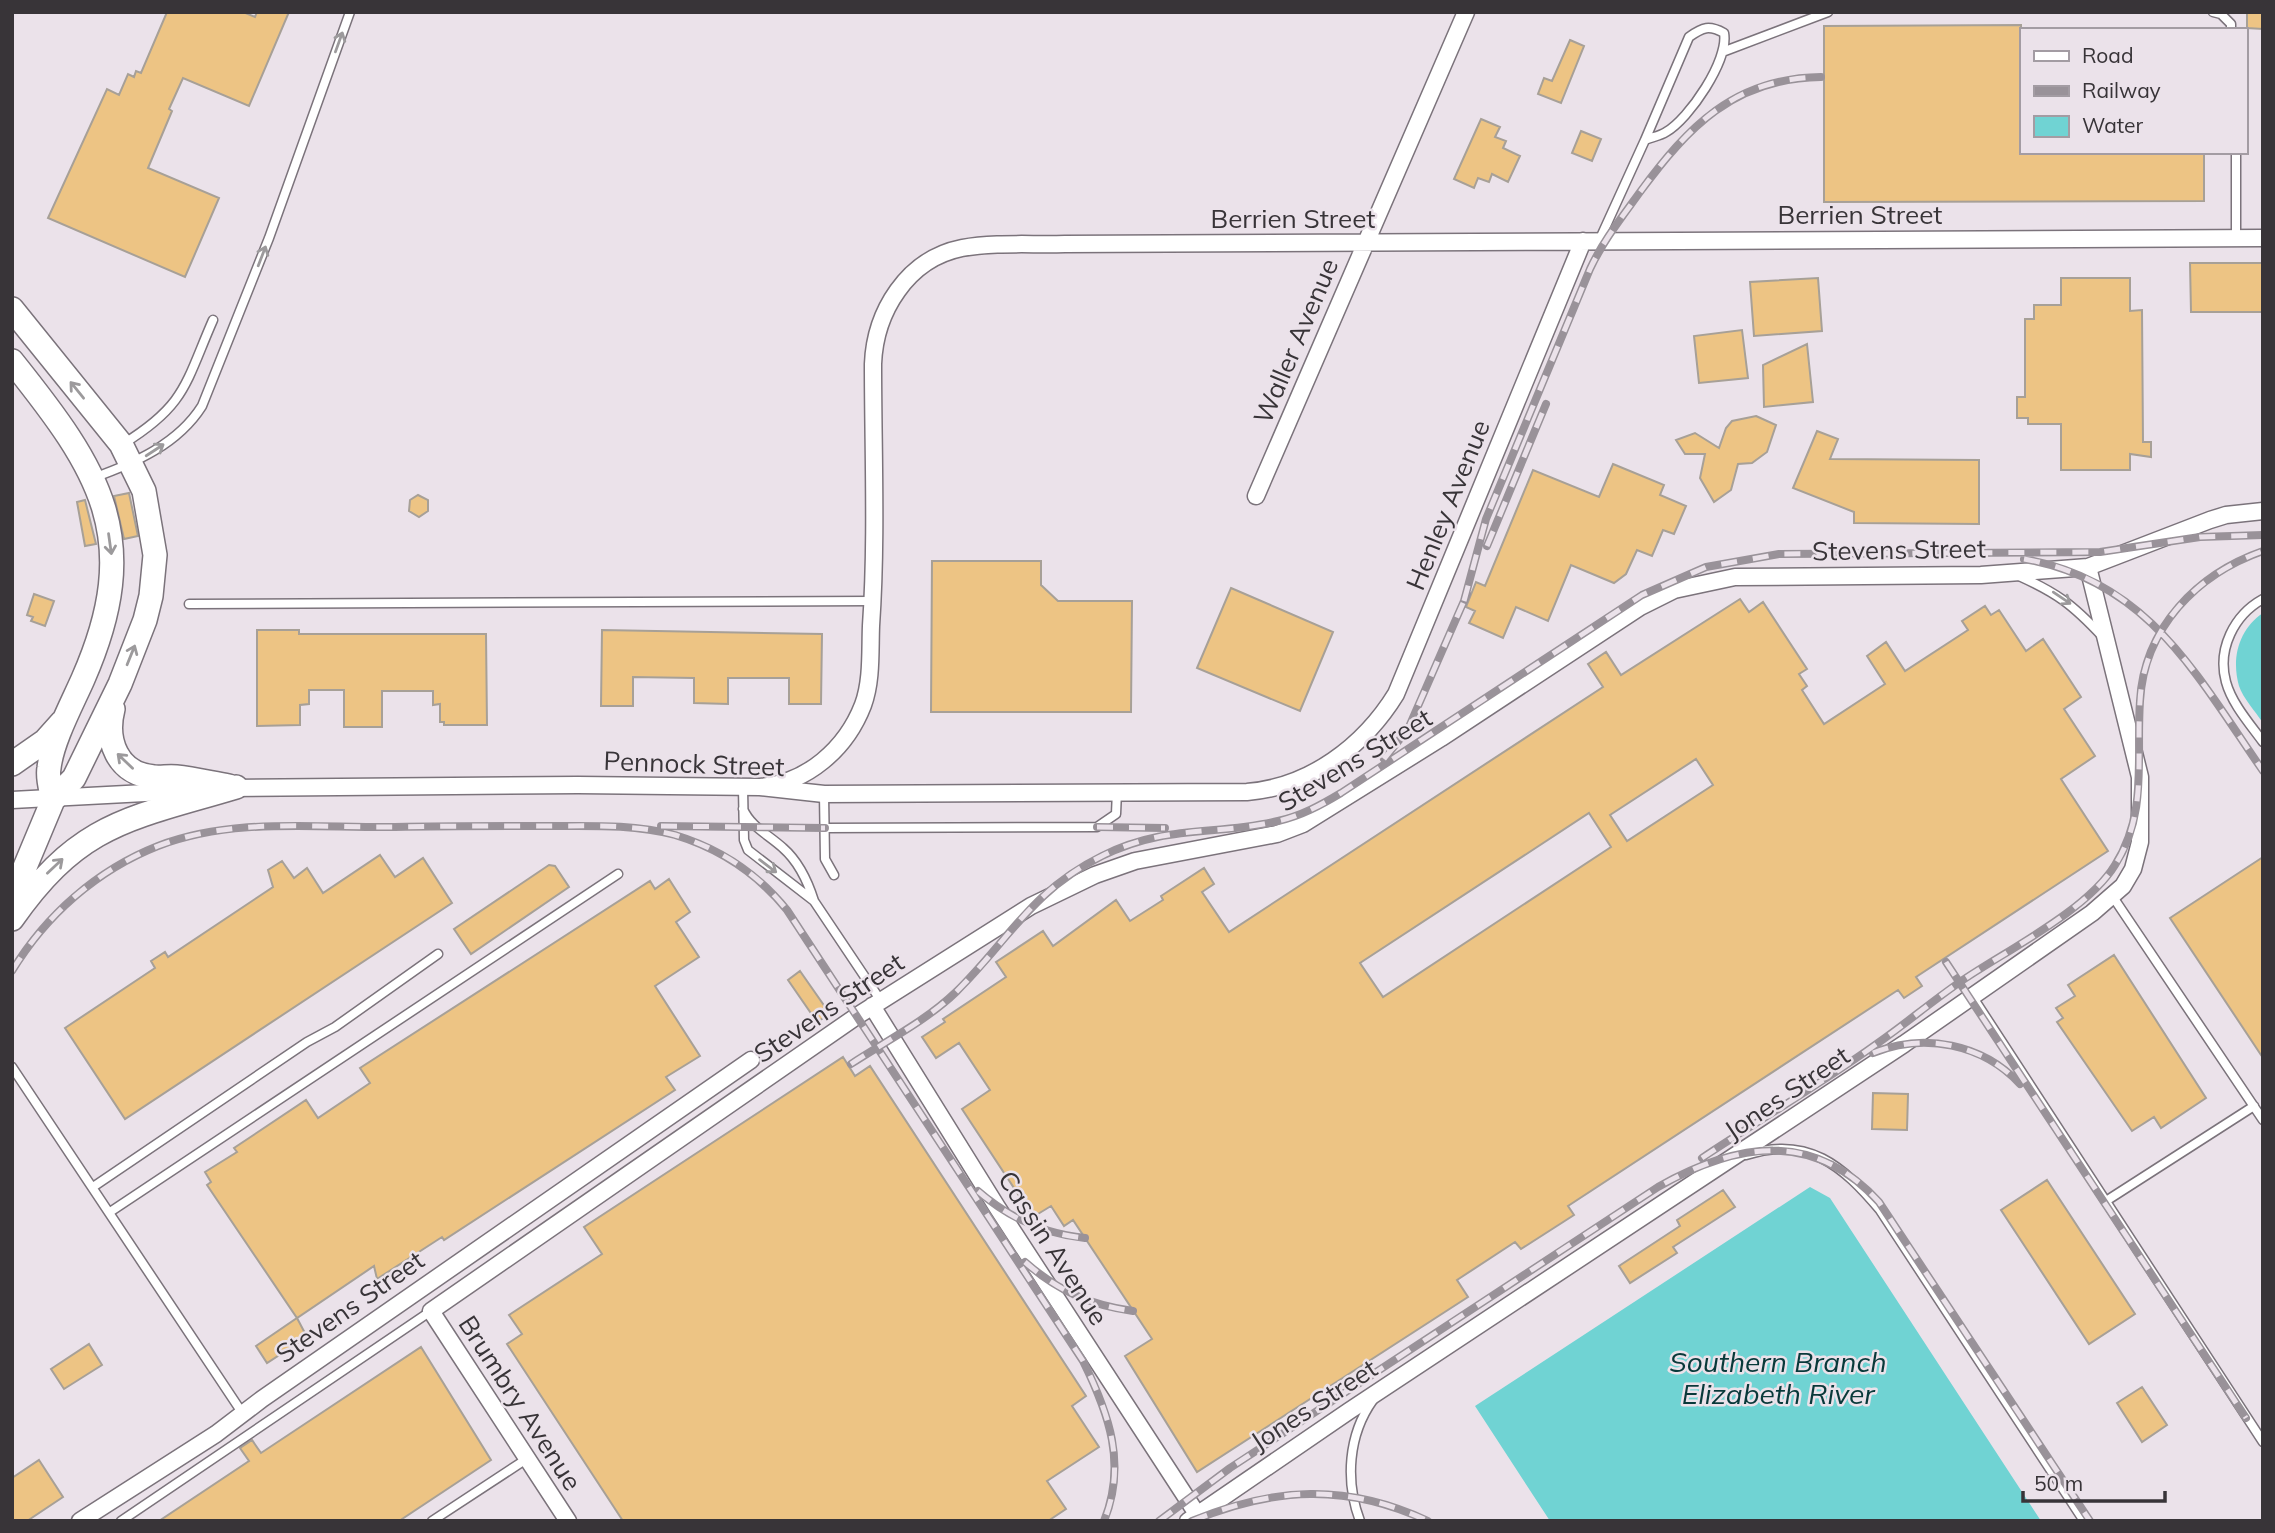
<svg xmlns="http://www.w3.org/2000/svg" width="2275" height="1533" font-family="Mulish,sans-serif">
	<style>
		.water { fill: #70d3d3 }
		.building { fill: #edc484; stroke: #a7a097; stroke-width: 2; fill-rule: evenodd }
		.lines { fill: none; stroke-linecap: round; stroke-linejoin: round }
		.lane-casing { stroke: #7b737b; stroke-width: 11 }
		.street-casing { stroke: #7b737b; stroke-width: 19 }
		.secondary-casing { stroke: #7b737b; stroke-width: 26 }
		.lane { stroke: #fff; stroke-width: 8 }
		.street { stroke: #fff; stroke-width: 16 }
		.secondary { stroke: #fff; stroke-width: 23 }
		.rail-casing { stroke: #999299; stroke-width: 8 }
		.rail { stroke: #ebe2ea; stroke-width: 5; stroke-dasharray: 16; stroke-linecap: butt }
		.oneway { stroke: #9c9a9c }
		.labels { text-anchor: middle; stroke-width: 5; stroke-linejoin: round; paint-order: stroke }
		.street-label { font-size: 26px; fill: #383438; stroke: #ebe2ea }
		.water-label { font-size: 28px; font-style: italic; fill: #08393a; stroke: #ebe2ea }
	</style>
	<rect width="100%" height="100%" fill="#ebe2ea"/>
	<!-- water -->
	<path class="water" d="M2263 613V723C2255 711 2243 698 2239 686 2231 658 2239 629 2263 613Z
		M1810 1187 1830 1198 2041 1521H1550L1475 1406Z"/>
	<!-- building -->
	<path class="building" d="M167 12H243L255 17 257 12H289L249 106 183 78 169 109 172 111 148 168 219 198 185 277 48 218 107 89 119 95 128 74 134 77 136 71 141 73Z
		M2247 12H2263V29L2247 28Z
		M2021 25V152H2204V201L1824 202V26Z
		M1570 40 1584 46 1561 103 1538 94 1544 78 1552 81Z
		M1481 119 1500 127 1495 137 1506 141 1503 148 1520 156 1508 182 1492 174 1489 182 1478 178 1474 188 1454 179Z
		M1581 131 1601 139 1592 161 1572 153Z
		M2190 263H2263V312H2191Z
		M1818 278 1822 331 1754 336 1750 282Z
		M2061 278H2130V311L2142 310 2143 442H2151V457L2130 454V470H2061V424H2028V418H2017V397H2025V319H2034V305H2061Z
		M1742 330 1748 378 1699 383 1694 336Z
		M1807 344 1813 402 1764 407 1763 365Z
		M1756 416 1776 425 1767 452 1752 463 1738 464 1731 490 1714 502 1700 478 1705 454H1685L1676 440 1695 433 1719 448 1726 428 1732 421Z
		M1817 431 1838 439 1830 459 1979 460V524L1854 523V512L1793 488Z
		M1613 464 1664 485 1660 495 1686 506 1674 534 1663 530 1652 556 1637 550 1626 574 1614 583 1571 565 1548 621 1516 607 1503 638 1469 623 1475 611 1466 607 1476 582 1485 586 1533 470 1599 497Z
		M129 493 138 536 124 539 114 496Z
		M418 495 428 500V511L419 517 409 511 410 500Z
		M85 500 96 544 85 546 77 502Z
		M932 561H1041V585L1058 601H1132L1131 712H931Z
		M1231 588 1333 632 1300 711 1197 668Z
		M34 594 54 601 45 626 31 621 33 617 27 615Z
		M1740 599 1749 612 1763 602 1807 669 1799 674 1807 686 1802 690 1824 724 1885 684 1867 656 1886 642 1905 671 1968 630 1962 621 1985 606 1991 615 1999 610 2026 651 2043 639 2081 697 2064 709 2095 756 2061 779 2108 851 1916 977 1922 986 1904 998 1898 990 1568 1206 1574 1215 1521 1249 1515 1242 1457 1280 1468 1297 1197 1472 1125 1356 1152 1339 1073 1220 1064 1226 1051 1206 1033 1217 962 1109 990 1090 959 1043 936 1058 922 1037 945 1022 943 1019 1006 977 996 962 1043 931 1053 946 1116 900 1130 921 1163 900 1161 896 1204 868 1214 884 1202 892 1229 932 1603 687 1588 664 1606 652 1621 675ZM1696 759 1713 785 1627 841 1610 815ZM1589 813 1611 847 1383 997 1360 963Z
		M257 630H299V634H486L487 725H444V722H440V704L433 705V691H382V727H344V690H309V704L300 705V725L257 726Z
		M602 630 822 634 821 704H789V678H728V704L694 703V678L633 677V706H601Z
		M380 855 395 877 423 858 452 903 125 1119 65 1028 155 968 151 961 165 952 168 957 273 887 268 870 282 861 294 878 307 868 323 893Z
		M2263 857V1058L2170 918Z
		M549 865 555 866 569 887 471 954 454 929Z
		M669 879 690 912 676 922 699 957 655 986 700 1056 666 1077 675 1090 444 1240 442 1237 377 1279 374 1266 297 1318 207 1185 211 1182 205 1172 237 1152 234 1148 306 1100 318 1118 370 1083 360 1068 650 881 655 889Z
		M2114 955 2206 1098 2161 1128 2154 1117 2132 1131 2057 1022 2063 1018 2056 1008 2075 996 2068 985Z
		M800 971 830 1014 817 1022 788 980Z
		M843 1057 855 1076 870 1066 1086 1396 1072 1406 1099 1447 1047 1481 1066 1509 1048 1521H623L507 1344 522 1334 509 1315 602 1254 584 1227Z
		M1873 1093 1908 1094 1907 1130 1872 1129Z
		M2047 1180 2135 1314 2089 1344 2001 1210Z
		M1723 1190 1735 1207 1673 1247 1677 1253 1630 1283 1619 1266 1680 1226 1677 1220Z
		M297 1318 307 1337 267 1363 256 1346Z
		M89 1344 102 1365 64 1389 51 1369Z
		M421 1347 491 1460 399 1521H159L249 1461 240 1448 252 1440 261 1453Z
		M2142 1387 2167 1425 2142 1442 2117 1403Z
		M39 1460 63 1497 27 1521H12V1478Z"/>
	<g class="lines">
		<!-- lane casing -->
		<g class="lane-casing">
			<path id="lane" d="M2213 12 2221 14 2231 24V30
				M1725 51 1828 12
				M2236 152V238
				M1599 241 1645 140C1652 137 1660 136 1666 132 1689 119 1729 60 1724 33 1709 25 1703 27 1689 37L1645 140
				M123 444C186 405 185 384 213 320
				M93 478C135 463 178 444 202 406L269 238 350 12
				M2017 575C2057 593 2072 604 2102 636
				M2263 599C2234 615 2217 649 2226 682 2232 704 2250 724 2263 742
				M189 604 873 601
				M743 788 744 840 748 850 814 901C808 882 799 862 783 848 769 835 751 827 743 809
				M824 794 825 859 834 875
				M825 828 1097 827 1116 814 1117 791
				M2113 897 2263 1120
				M814 901 881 1001
				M1972 996 2263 1442
				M12 1067 243 1414
				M1746 1155C1808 1135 1843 1166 1880 1210L2084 1521
				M93 1187 307 1042 335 1027 438 954
				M2106 1201 2254 1106
				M110 1212 618 874
				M121 1521 431 1311
				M432 1521 528 1458
				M1360 1521C1345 1481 1348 1435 1373 1400"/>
		</g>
		<!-- street casing -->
		<g class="street-casing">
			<path id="street" d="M1256 496 1466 12
				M760 787C807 783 846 749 863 705 872 681 870 651 871 626 877 539 873 451 873 364 875 312 907 259 962 248 995 242 1031 245 1065 244L2263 238
				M228 788 578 785 760 787 824 794 1247 792C1310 787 1364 746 1396 694L1583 241
				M12 800 202 790
				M872 1006 997 1207 1197 1514
				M80 1521 216 1434 262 1399 751 1060
				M568 1521 431 1311 857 1016 1031 906 1095 875 1135 861 1277 834 1303 824 1441 738 1640 607 1674 590 1735 577 1981 575 2088 567 2210 520 2226 515 2263 511
				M1188 1521 1349 1411 1904 1044 2092 913 2123 886 2133 869 2140 842V777L2088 567"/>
		</g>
		<!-- secondary casing -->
		<g class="secondary-casing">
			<path id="secondary" d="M12 309 121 444 144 491 155 555 151 596 145 620 120 684 74 778 53 800 12 898
				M12 361C100 471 145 538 83 679 72 704 52 741 49 768 47 778 51 790 53 800
				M113 709C105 740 117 774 154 777 161 778 168 776 176 777 194 779 211 783 229 786
				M12 764 45 741 62 722
				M12 919C80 822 129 819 236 787"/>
		</g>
		<!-- lane -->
		<use href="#lane" class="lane"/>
		<!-- street -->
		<use href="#street" class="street"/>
		<!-- secondary -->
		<use href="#secondary" class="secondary"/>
		<!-- rail casing -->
		<g class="rail-casing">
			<path id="rail" d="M1487 546 1546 404
				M2024 559C2149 581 2197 676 2263 771
				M1464 601 1486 519 1590 269C1603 241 1622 217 1640 192 1688 127 1734 78 1821 77
				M1384 759 1408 729 1467 594
				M661 826 825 828
				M1097 827 1165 828
				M1946 962 2246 1418
				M12 971C46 915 97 870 158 846 233 817 316 828 395 827 446 826 497 826 548 826 591 826 633 824 675 835 721 849 757 873 787 910L1083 1361C1109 1414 1127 1464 1104 1521
				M1873 1053C1924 1032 1983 1044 2020 1084
				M851 1064C886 1041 926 1021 956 992 1009 940 1031 891 1102 856 1166 824 1215 836 1278 821 1301 816 1321 805 1341 793L1642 595 1706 567 1779 554 2100 552 2200 537 2263 535
				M1702 1158C1759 1120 1819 1085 1875 1045 1904 1025 1931 1002 1960 982 2005 951 2087 911 2115 865 2148 813 2136 759 2140 701 2144 628 2197 574 2263 551
				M978 1191C1009 1218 1044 1234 1085 1238
				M1025 1262C1058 1291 1090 1305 1133 1311
				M1159 1521 1230 1468 1658 1187C1736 1143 1813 1129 1879 1202L2090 1521
				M1192 1521C1274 1487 1347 1483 1428 1521"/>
		</g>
		<!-- rail -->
		<use href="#rail" class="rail"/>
	</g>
	<!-- one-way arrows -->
	<defs><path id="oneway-shaft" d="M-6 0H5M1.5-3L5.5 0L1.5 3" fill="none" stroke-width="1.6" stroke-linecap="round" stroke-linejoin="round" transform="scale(1.75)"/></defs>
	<g class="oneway">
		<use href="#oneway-shaft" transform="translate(339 42) rotate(-70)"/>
		<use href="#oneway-shaft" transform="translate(262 256) rotate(-69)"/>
		<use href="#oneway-shaft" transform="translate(77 390) rotate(-129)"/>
		<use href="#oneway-shaft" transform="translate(155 450) rotate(-33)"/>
		<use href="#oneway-shaft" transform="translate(110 544) rotate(82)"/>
		<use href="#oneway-shaft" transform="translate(2062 598) rotate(34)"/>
		<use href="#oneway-shaft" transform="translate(131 655) rotate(-68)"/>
		<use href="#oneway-shaft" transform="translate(125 761) rotate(-136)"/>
		<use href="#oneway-shaft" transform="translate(55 866) rotate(-43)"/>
		<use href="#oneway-shaft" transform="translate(768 866) rotate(37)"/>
	</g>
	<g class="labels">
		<!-- street labels -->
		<g class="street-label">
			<text x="1860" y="224">Berrien Street</text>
			<text x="1293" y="228">Berrien Street</text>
			<text transform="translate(1296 341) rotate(-67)" y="9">Waller Avenue</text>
			<text transform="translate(1448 505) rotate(-68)" y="9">Henley Avenue</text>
			<text transform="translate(1899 550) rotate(-1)" y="9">Stevens Street</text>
			<text transform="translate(1355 760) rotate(-31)" y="9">Stevens Street</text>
			<text transform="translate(694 764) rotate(2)" y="9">Pennock Street</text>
			<text transform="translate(829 1008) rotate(-34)" y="9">Stevens Street</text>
			<text transform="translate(1787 1093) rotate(-34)" y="9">Jones Street</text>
			<text transform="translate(1053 1248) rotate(57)" y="9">Cassin Avenue</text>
			<text transform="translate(350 1307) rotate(-35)" y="9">Stevens Street</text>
			<text transform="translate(520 1403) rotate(57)" y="9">Brumbry Avenue</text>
			<text transform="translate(1314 1405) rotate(-33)" y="9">Jones Street</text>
		</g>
		<!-- water labels -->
		<g class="water-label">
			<text x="1778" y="1372">Southern Branch<tspan x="1778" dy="32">Elizabeth River</tspan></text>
		</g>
	</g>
	<!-- border -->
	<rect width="2275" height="1533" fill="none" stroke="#383438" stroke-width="28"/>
	<!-- legend -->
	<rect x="2020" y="28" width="228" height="126" fill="#ebe2ea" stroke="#a39ca3" stroke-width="2"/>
	<rect x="2034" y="51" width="35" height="10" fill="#ffffff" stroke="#a39ca3" stroke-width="2"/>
	<text x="2082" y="63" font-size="21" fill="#383438">Road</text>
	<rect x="2034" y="86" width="35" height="10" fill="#999299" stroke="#a39ca3" stroke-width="2"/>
	<text x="2082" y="98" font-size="21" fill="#383438">Railway</text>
	<rect x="2034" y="116" width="35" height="21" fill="#70d3d3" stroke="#a39ca3" stroke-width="2"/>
	<text x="2082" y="133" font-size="21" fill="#383438">Water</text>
	<!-- scale -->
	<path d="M2023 1491v10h142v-10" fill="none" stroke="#383438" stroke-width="3.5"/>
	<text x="2034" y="1491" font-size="21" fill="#383438" stroke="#ebe2ea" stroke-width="5" paint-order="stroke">50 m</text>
</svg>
